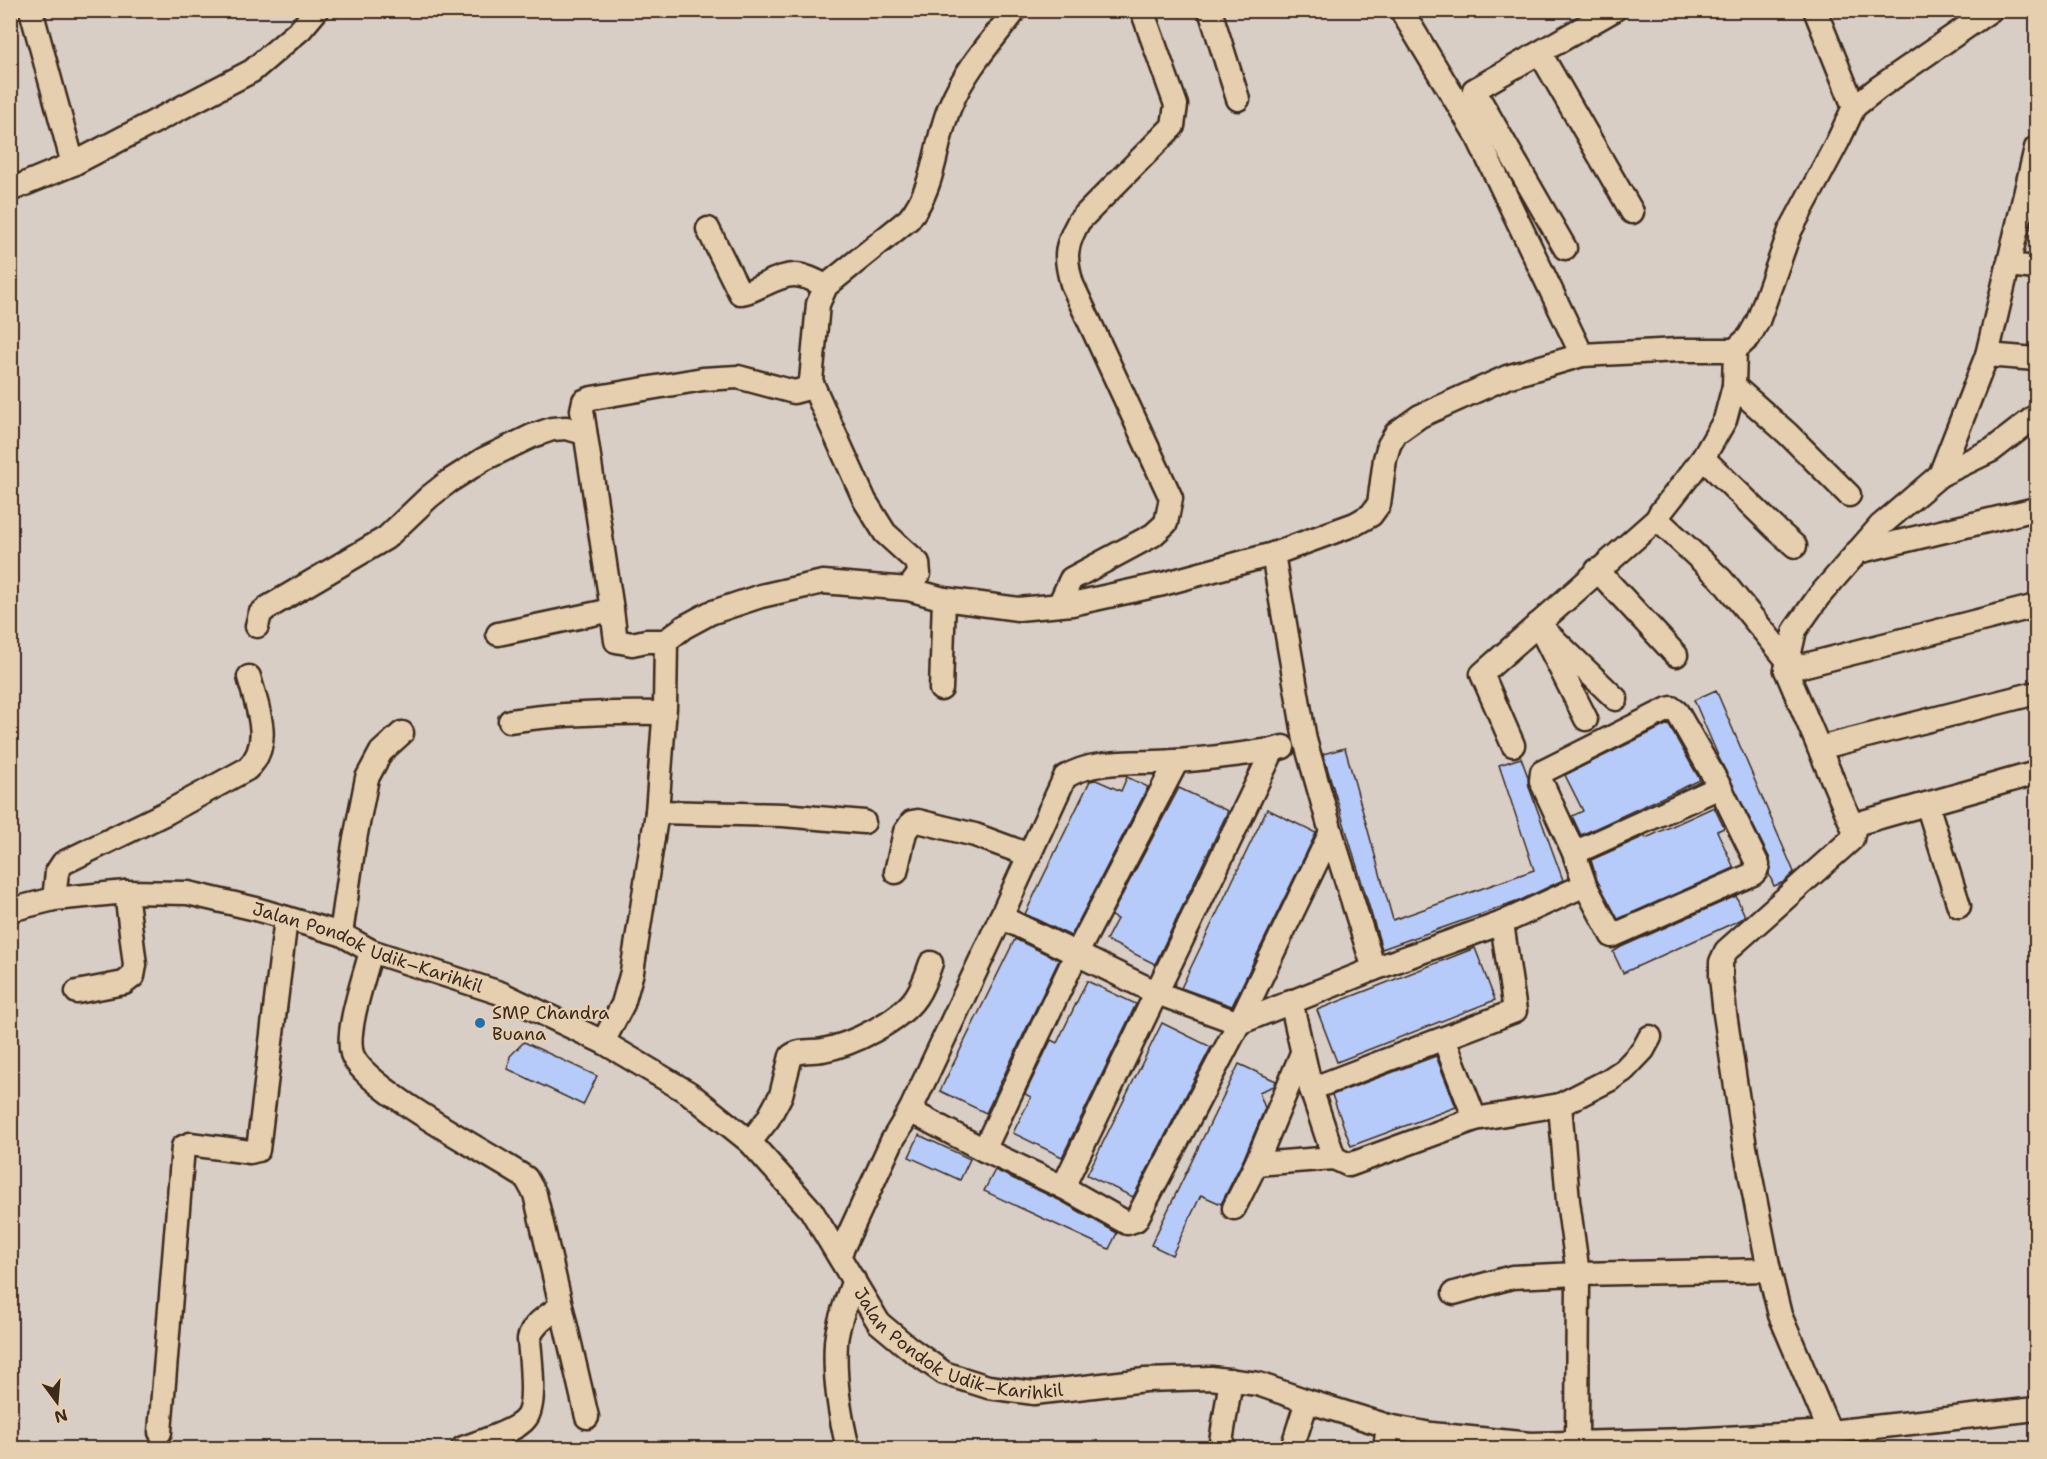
<svg xmlns="http://www.w3.org/2000/svg" width="2047" height="1459" font-family="'Shantell Sans',sans-serif">
	<style>
		.building { fill: #b6cbfa; stroke: #3b2a1e; stroke-width: 1.5 }
		.lines { fill: none; stroke-linecap: round; stroke-linejoin: round }
		.minor-casing { stroke: #3b2a1e; stroke-width: 27 }
		.minor { stroke: #e6cfaf; stroke-width: 22 }
		.poi-dot { fill: #1f6fb2; stroke: #e6cfaf; stroke-width: 2 }
		.labels { text-anchor: middle; stroke-width: 4.5; stroke-linejoin: round; paint-order: stroke }
		.street-label { font-size: 18px; fill: #3b2a1e; stroke: #e6cfaf }
		.poi-label { font-size: 18px; fill: #3b2a1e; stroke: #e6cfaf; text-anchor: start }
	</style>
	<rect width="100%" height="100%" fill="#d8cec6"/>
	<filter id="ink" filterUnits="userSpaceOnUse"><feTurbulence type="fractalNoise" baseFrequency=".0167" numOctaves="2"/><feDisplacementMap in="SourceGraphic" scale="12" xChannelSelector="R" yChannelSelector="G"/><feConvolveMatrix kernelMatrix="1 2 1 2 8 2 1 2 1" color-interpolation-filters="sRGB"/></filter>
	<g filter="url(#ink)">
		<!-- building -->
		<path class="building" d="M1716 690 1794 872 1784 882 1774 886 1769 874 1770 859 1719 758 1694 700Z
			M1668 724 1700 780 1581 835 1572 816 1583 811 1565 775Z
			M1345 748 1393 920 1534 870 1499 765 1521 758 1528 777 1529 787 1563 880 1519 901 1382 949 1323 754Z
			M1127 777 1148 787 1071 936 1025 914 1090 781 1096 780 1121 791Z
			M1179 788 1228 811 1155 964 1106 940 1117 919 1111 916Z
			M1714 807 1724 828 1717 831 1734 868 1618 919 1597 880 1591 860 1645 836 1646 838Z
			M1267 809 1316 833 1232 1006 1181 988Z
			M1736 896 1745 916 1740 920 1623 973 1613 952 1621 947Z
			M1015 939 1059 960 986 1113 940 1091Z
			M1475 948 1495 1000 1337 1062 1317 1010Z
			M1087 981 1136 1004 1062 1157 1013 1133 1031 1097 1025 1094 1051 1040 1057 1043Z
			M1162 1023 1211 1047 1133 1197 1087 1175Z
			M524 1042 597 1076 583 1105 508 1069 510 1056Z
			M1436 1056 1456 1107 1351 1146 1332 1095Z
			M1239 1064 1276 1081 1274 1086 1259 1092 1265 1108 1244 1158 1221 1204 1201 1195 1172 1255 1151 1245Z
			M919 1135 970 1159 960 1180 909 1157Z
			M995 1170 1061 1201 1117 1233 1109 1249 984 1191Z"/>
		<g class="lines">
			<!-- minor casing -->
			<g class="minor-casing">
				<g id="minor">
					<path d="M31 10 73 164"/>
					<path d="M1210 10 1238 99"/>
					<path d="M1401 10 1477 136 1582 355"/>
					<path d="M1815 10 1854 107"/>
					<path d="M1540 53 1632 212"/>
					<path d="M10 190 73 164 252 71 301 29 317 10"/>
					<path d="M708 229 740 293C748 293 755 288 763 285 791 271 799 272 826 286"/>
					<path d="M1565 248 1474 90 1614 10"/>
					<path d="M2008 265 2036 268"/>
					<path d="M1735 350 1734 386 1788 434 1849 495"/>
					<path d="M1987 355 2036 359"/>
					<path d="M811 381 865 501 885 533 918 563 919 574 908 589"/>
					<path d="M1734 386 1725 420 1703 458 1660 513 1657 519 1721 579 1788 661"/>
					<path d="M1703 458 1778 531 1795 546"/>
					<path d="M1940 475 1987 355 2036 148"/>
					<path d="M1857 552 2036 509"/>
					<path d="M1597 570 1676 655"/>
					<path d="M1059 605 1071 579 1153 535 1166 523 1171 498 1072 284C1064 257 1065 246 1079 221L1173 126 1176 105 1142 10"/>
					<path d="M612 610 582 410 584 401 592 398 703 379 738 377 794 392 805 389 811 381 818 304 826 286 909 219C937 184 934 142 951 104 965 70 991 42 1013 13"/>
					<path d="M257 626 260 614 267 608 386 538 429 497 448 482 484 459 532 436 552 429 566 428 585 433"/>
					<path d="M498 634 612 610 616 641 632 644 646 641H666L684 627 710 613 761 596 823 582 908 589 944 599 1018 609 1072 604 1163 584 1273 554 1355 524 1371 515 1379 504 1385 459 1389 445 1396 433 1420 416 1507 377 1582 355 1678 350H1735L1749 337 1758 321 1790 231 1838 141 1854 107 1878 88 1991 10"/>
					<path d="M1786 670 2036 606"/>
					<path d="M941 689 944 599"/>
					<path d="M1586 719 1538 624 1616 699"/>
					<path d="M510 721C561 713 612 712 664 713"/>
					<path d="M1513 745 1482 674 1657 519"/>
					<path d="M1819 748 2036 693"/>
					<path d="M1927 804 1959 906"/>
					<path d="M657 812 783 815 864 822"/>
					<path d="M1852 825 2036 773"/>
					<path d="M1331 832 1374 969"/>
					<path d="M1574 853 1720 787"/>
					<path d="M896 872 905 832 912 822 918 821 975 835 1029 855"/>
					<path d="M54 899 57 872 63 863 168 812 247 769C274 744 257 707 249 677"/>
					<path id="s1" d="M10 910 54 899 126 892 188 893 256 909 341 934 371 951 500 993 603 1042 689 1093 750 1142 811 1210 879 1323 909 1348 944 1373 988 1387 1034 1393 1145 1380 1211 1378 1258 1384 1307 1401 1388 1426 1431 1434 1530 1444 1689 1440 1830 1432 2036 1409"/>
					<path d="M1001 917 1065 777C1096 758 1140 764 1175 761 1208 759 1240 754 1273 750L1283 747"/>
					<path d="M341 934 354 844 367 778 381 752 402 733"/>
					<path d="M371 951C365 976 345 1030 352 1054 363 1088 491 1154 526 1178L535 1194 587 1417"/>
					<path d="M77 992 124 983 133 976 135 965 126 892"/>
					<path d="M1291 1001 1311 1089 1334 1158 1349 1165 1475 1119 1444 1039"/>
					<path d="M603 1042 623 1004 632 972 657 812 665 707 666 641"/>
					<path d="M1311 1089 1515 1011 1502 923"/>
					<path d="M1560 1105 1568 1201 1578 1274 1577 1443"/>
					<path d="M910 1111 1001 917 1157 993 1239 1023 1331 832 1305 740 1273 554"/>
					<path d="M1475 1119 1560 1105 1609 1080 1624 1070 1643 1050 1650 1037"/>
					<path d="M750 1142 768 1119 781 1095 791 1056C800 1049 812 1052 823 1050 851 1045 900 1021 916 997 923 987 927 975 931 963"/>
					<path d="M984 1150 1077 953 1177 761"/>
					<path d="M1256 1164 1334 1158"/>
					<path d="M1063 1187 1273 750"/>
					<path d="M1234 1208 1256 1164 1302 1053"/>
					<path d="M839 1256 892 1141 910 1111 984 1150 1063 1187 1127 1223 1136 1220 1239 1023 1374 969 1502 923 1585 885 1574 853 1541 781 1542 772 1668 709 1672 708 1677 712 1720 787 1758 865 1756 871 1753 874 1612 936 1585 885"/>
					<path d="M1454 1293 1512 1277 1578 1274 1769 1270"/>
					<path d="M160 1432 183 1147 190 1144 250 1152 258 1150 286 918"/>
					<path d="M1830 1432 1780 1315 1769 1270 1745 1147 1725 1014 1721 977V962L1726 951 1852 839 1854 830 1786 670 1795 630 1819 596 1880 526 1940 475 1992 450 2036 416"/>
					<path d="M463 1448C479 1442 517 1431 526 1418 537 1404 530 1357 529 1339 533 1323 549 1315 561 1306"/>
					<path d="M848 1448C840 1416 834 1376 836 1342 838 1322 847 1299 854 1280"/>
					<path d="M1220 1448 1231 1380"/>
					<path d="M1292 1448 1307 1401"/>
					<path d="M1385 1448 1388 1426"/>
				</g>
			</g>
			<!-- minor -->
			<use href="#minor" class="minor"/>
		</g>
	</g>
	<!-- markers -->
	<circle class="poi-dot" cx="480" cy="1023" r="6"/>
	<g class="labels">
		<!-- street labels -->
		<g class="street-label">
			<text dy="6" stroke="none"><textPath href="#s1" startOffset="368">Jalan Pondok Udik–Karihkil</textPath></text>
			<text dy="6" stroke="none"><textPath href="#s1" startOffset="1106">Jalan Pondok Udik–Karihkil</textPath></text>
		</g>
		<!-- poi labels -->
		<g class="poi-label">
			<text x="492" y="1019">SMP Chandra<tspan x="492" dy="21">Buana</tspan></text>
		</g>
	</g>
	<!-- margin -->
	<rect width="2047" height="1459" fill="none" stroke="#e6cfaf" stroke-width="36"/>
	<rect x="18" y="18" width="2011" height="1423" fill="none" stroke="#3b2a1e" stroke-width="2" filter="url(#ink)"/>
	<!-- north arrow -->
	<g transform="translate(57 1402) rotate(164)" stroke="#e6cfaf" stroke-width="4.5" paint-order="stroke">
	<path d="M0-4.5L10 22L0 15L-10 22Z" fill="#3b2a1e"/>
	<text y="-9" font-size="16" font-weight="bold" text-anchor="middle" fill="#3b2a1e">N</text>
	</g>
</svg>
